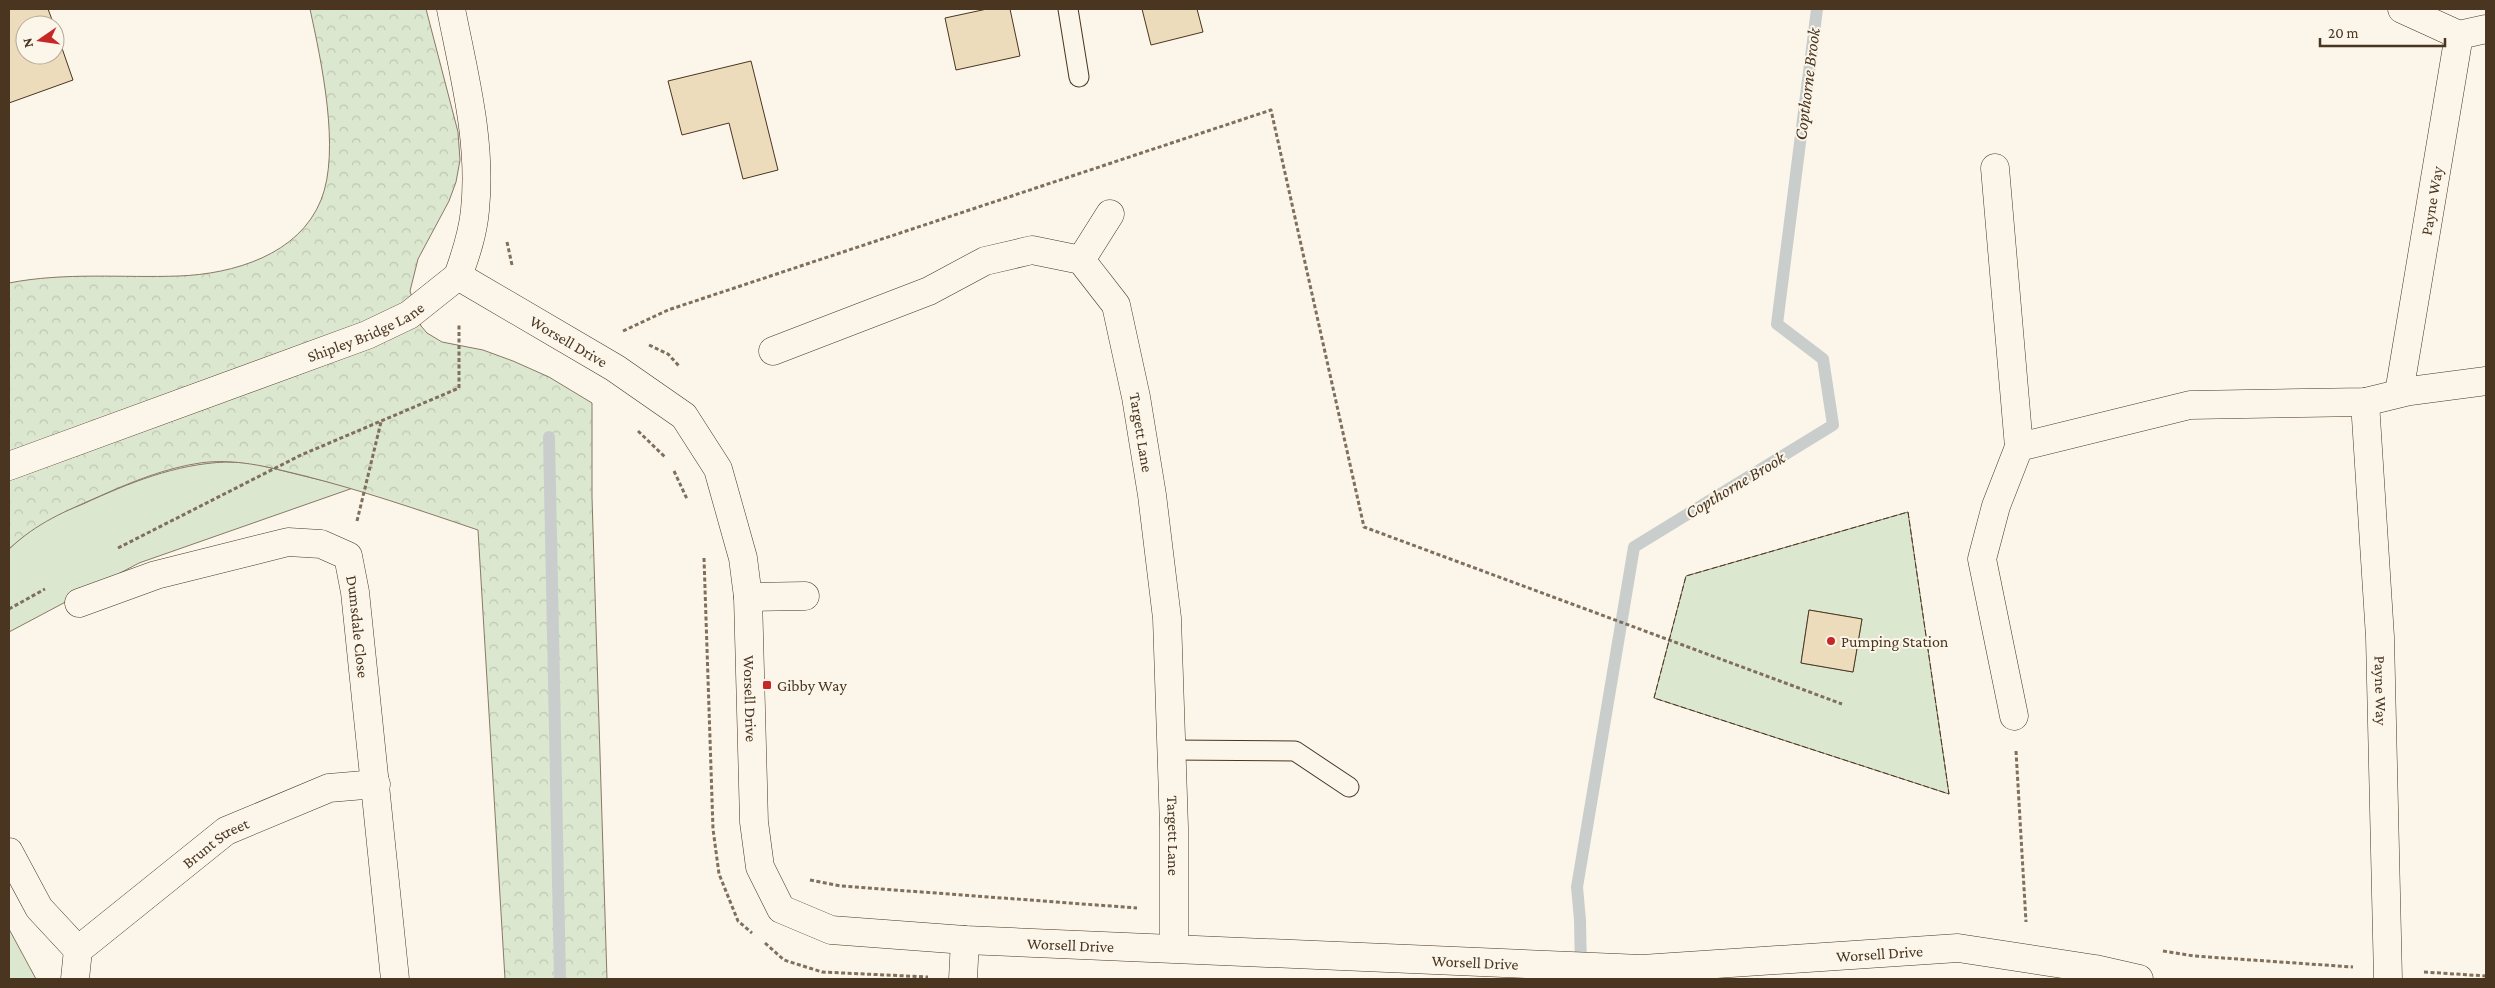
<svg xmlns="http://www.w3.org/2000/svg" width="2495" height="988" font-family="'Crimson Pro',serif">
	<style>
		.green { fill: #dce7d0; stroke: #887966; fill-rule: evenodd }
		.forest { fill: url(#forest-crowns); stroke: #887966 }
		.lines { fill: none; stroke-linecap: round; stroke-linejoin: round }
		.stream { stroke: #c9cecd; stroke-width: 12 }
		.building { fill: #ecdcbc; stroke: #4a3520 }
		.service-casing { stroke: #4a3520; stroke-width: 21 }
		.minor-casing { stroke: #4a3520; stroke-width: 29 }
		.tertiary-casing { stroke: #4a3520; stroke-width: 29 }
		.path { stroke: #7f6f5c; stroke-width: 3; stroke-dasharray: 4 2.5; stroke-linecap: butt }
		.service { stroke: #fbf6e9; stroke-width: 19 }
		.minor { stroke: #fbf6e9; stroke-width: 28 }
		.tertiary { stroke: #fbf6e9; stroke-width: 28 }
		.fence { stroke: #4a3520; stroke-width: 1; stroke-dasharray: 6 2.5; stroke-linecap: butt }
		.poi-dot { fill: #c62828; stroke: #fbf6e9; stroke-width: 2 }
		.labels { text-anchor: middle; stroke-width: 4; stroke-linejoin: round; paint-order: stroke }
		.street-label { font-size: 16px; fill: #4a3520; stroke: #fbf6e9 }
		.poi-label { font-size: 16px; fill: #4a3520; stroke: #fbf6e9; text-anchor: start }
		.water-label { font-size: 18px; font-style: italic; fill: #4a3520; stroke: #fbf6e9 }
	</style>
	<defs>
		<pattern id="forest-crowns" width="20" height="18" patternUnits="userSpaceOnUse" patternTransform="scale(1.25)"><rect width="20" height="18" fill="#dce7d0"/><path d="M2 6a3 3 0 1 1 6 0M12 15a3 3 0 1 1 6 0" fill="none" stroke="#bec7b2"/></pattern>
	</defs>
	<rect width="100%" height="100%" fill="#fbf6e9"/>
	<!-- green -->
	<path class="green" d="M226 462 251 463 353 488 139 563 9 632V549C20 539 32 528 45 521 57 514 71 509 83 504 129 483 175 464 226 462Z
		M1908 512 1949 794 1654 698 1686 576ZM1809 610 1862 619 1853 672 1801 663Z
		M9 929 36 979H9Z"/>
	<!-- forest -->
	<path class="forest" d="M310 9H426L458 132 460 160 456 182 449 201 418 259 410 291 421 326 427 333 442 342 483 350 513 361 549 377 592 403V497L607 979H505L478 530C419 510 361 490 301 475 268 467 235 458 200 463 166 468 131 482 100 496 64 512 38 522 9 549V283C65 272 122 278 179 276 233 274 299 255 321 200 341 151 321 60 310 9Z"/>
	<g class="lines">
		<!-- stream -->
		<path class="stream" d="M549 437 560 979
			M1581 969 1580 920 1577 887 1634 547 1833 425 1823 359 1777 324 1817 9"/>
	</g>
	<!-- building -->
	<path class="building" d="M9 9H48L54 25H25V55H55V28L73 80 9 103Z
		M987 9H1010L1020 56 956 70 945 18Z
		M1142 9H1197L1203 32 1151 45Z
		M751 61 778 170 743 179 729 123 682 135 668 81Z
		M1809 610 1862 619 1853 672 1801 663Z"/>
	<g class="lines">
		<!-- service casing -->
		<g class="service-casing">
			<path id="service" d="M1068 9 1079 77
				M1171 750 1295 751 1349 787"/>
		</g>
		<!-- minor casing -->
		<g class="minor-casing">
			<g id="minor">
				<path d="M2402 9 2459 35"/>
				<path d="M1995 168 2019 447"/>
				<path d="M1081 260 1110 214"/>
				<path id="s1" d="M773 351 929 291 985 261 1032 250 1081 260 1116 305 1136 397 1152 495 1167 618 1174 827V947"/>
				<path id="s2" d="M2399 393 2459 35 2486 29"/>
				<path id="s3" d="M2365 402 2380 637 2388 979"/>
				<path id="s4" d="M9 466 367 335 409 315 458 276"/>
				<path d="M748 597 805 596"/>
				<path id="s5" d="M79 603 156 575 288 542 321 544 348 556 355 592 395 979"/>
				<path d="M2014 716 1982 559 1996 506 2019 447 2190 405 2365 402 2410 391 2486 381"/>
				<path d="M9 852 39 908 78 950"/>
				<path id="s6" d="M75 979 78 950 226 831 329 788 376 784"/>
				<path d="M963 979 965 940"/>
			</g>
		</g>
		<!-- tertiary casing -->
		<g class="tertiary-casing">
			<g id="tertiary">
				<path id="s7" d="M451 9C464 75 482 142 475 210 473 233 466 254 458 276L615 368 684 416 718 469 743 558 748 597 754 822 760 867 781 909 831 930 965 940 1642 969 1958 948 2095 969 2139 979"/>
			</g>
		</g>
		<!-- path -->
		<path class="path" d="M507 242 512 265
			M623 331 668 310 1271 110 1364 527 1842 704
			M649 345 668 354 680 367
			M638 431 665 457
			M674 471 687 499
			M357 521 381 422
			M118 548 301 455 459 388V323
			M704 558 713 829 719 874 738 921 752 933
			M9 609 45 589
			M2016 751 2026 922
			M810 880 841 886 1137 908
			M765 943 784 960 822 972 928 977
			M2163 951 2194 956 2353 967
			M2424 972 2486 976"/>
		<!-- service -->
		<use href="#service" class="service"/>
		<!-- minor -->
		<use href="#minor" class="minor"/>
		<!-- tertiary -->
		<use href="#tertiary" class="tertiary"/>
		<!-- fence -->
		<path class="fence" d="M1908 512 1949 794 1654 698 1686 576Z"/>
	</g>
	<!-- markers -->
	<g class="poi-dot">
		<circle cx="1831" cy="641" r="5"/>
		<rect x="762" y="680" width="10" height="10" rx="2.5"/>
	</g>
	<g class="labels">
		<!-- street labels -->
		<g class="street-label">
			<text dy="6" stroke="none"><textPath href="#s2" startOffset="195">Payne Way</textPath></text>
			<text dy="6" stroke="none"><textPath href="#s4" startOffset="381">Shipley Bridge Lane</textPath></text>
			<text dy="6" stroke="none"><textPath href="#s7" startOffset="400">Worsell Drive</textPath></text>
			<text dy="6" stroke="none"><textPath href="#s1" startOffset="516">Targett Lane</textPath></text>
			<text dy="6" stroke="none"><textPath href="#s5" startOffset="352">Dumsdale Close</textPath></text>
			<text dy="6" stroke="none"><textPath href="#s3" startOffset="289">Payne Way</textPath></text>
			<text dy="6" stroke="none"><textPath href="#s7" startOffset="834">Worsell Drive</textPath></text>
			<text dy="6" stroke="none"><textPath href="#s1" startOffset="921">Targett Lane</textPath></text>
			<text dy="6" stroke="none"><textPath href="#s6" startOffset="204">Brunt Street</textPath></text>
			<text dy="6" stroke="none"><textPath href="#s7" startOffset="1344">Worsell Drive</textPath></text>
			<text dy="6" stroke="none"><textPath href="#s7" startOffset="2154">Worsell Drive</textPath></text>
			<text dy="6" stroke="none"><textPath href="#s7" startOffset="1749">Worsell Drive</textPath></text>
		</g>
		<!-- poi labels -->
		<g class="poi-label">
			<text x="1841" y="647">Pumping Station</text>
			<text x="777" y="691">Gibby Way</text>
		</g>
		<!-- water labels -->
		<g class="water-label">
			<text transform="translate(1807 84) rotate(-83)" y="6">Copthorne Brook</text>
			<text transform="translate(1735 485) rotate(-31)" y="6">Copthorne Brook</text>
		</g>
	</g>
	<!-- border -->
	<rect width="2495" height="988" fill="none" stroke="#4a3520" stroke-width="20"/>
	<!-- north arrow -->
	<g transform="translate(40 40) rotate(257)"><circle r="24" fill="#fbf6e9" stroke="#b4a999"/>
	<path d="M0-4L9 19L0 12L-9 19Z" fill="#c62828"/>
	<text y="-8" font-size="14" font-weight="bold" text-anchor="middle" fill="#4a3520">N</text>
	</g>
	<!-- scale -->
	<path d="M2320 38v8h125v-8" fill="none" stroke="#4a3520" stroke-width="2.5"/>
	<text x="2328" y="38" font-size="15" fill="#4a3520" stroke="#fbf6e9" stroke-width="4" paint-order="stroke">20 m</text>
</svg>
